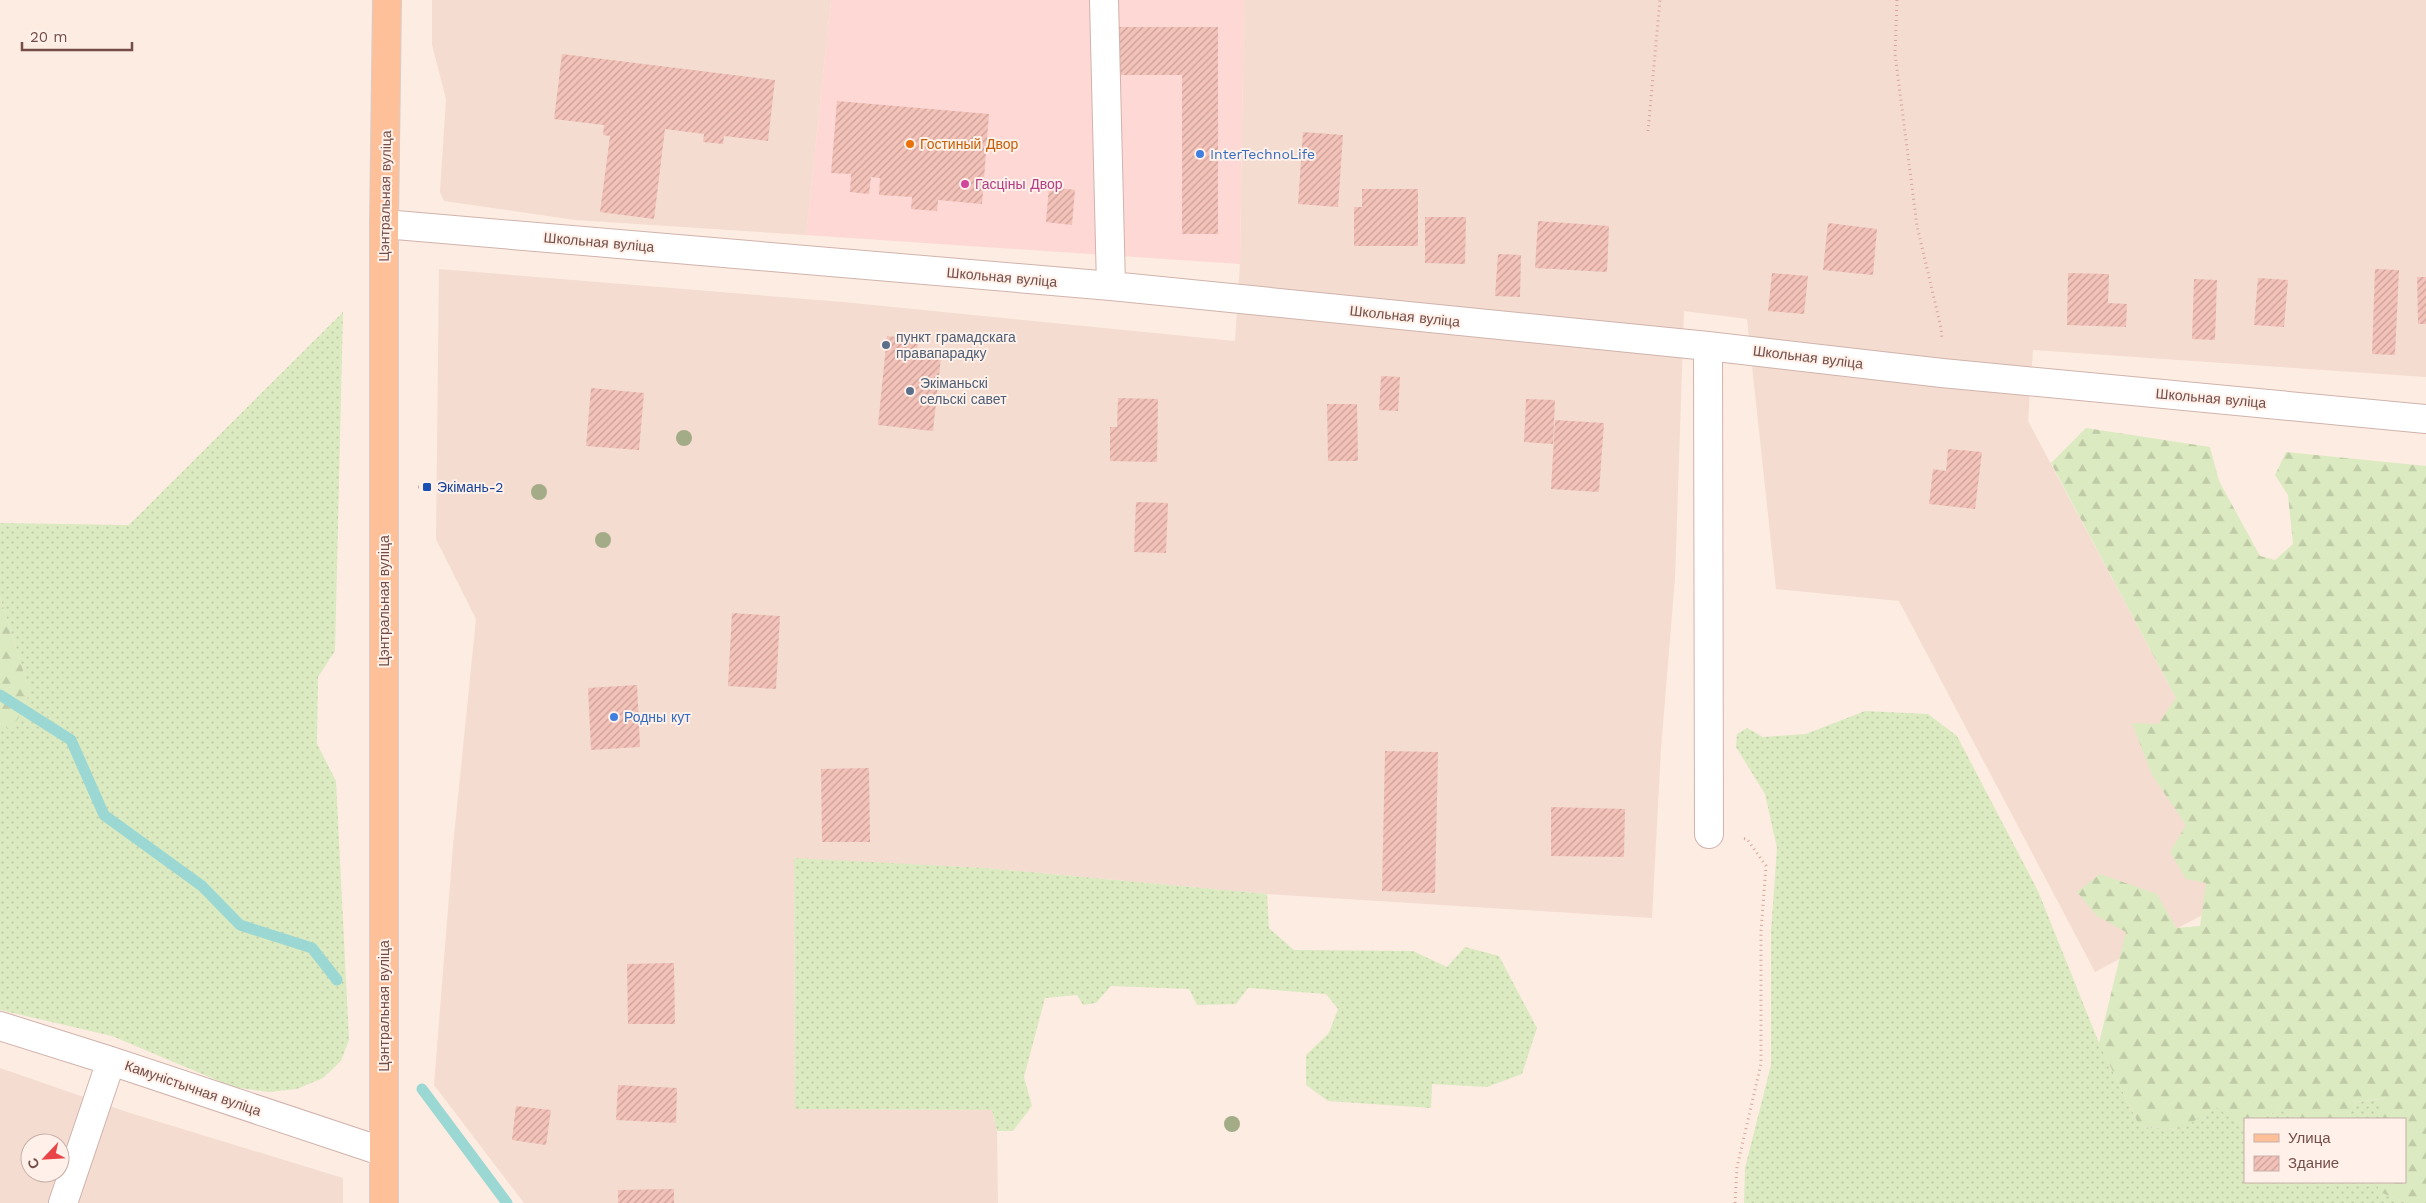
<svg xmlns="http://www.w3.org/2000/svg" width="2426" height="1203" font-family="'Work Sans',sans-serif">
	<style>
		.residential { fill: #f4dcd0; fill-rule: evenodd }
		.commercial { fill: #fdd8d5 }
		.grass { fill: url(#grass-dots) }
		.forest { fill: url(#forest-firs) }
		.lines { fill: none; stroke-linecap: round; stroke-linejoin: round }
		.stream { stroke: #9cd8d3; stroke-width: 11 }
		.building { fill: url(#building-hatch) }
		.minor-casing { stroke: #d0b3ac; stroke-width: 30 }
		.major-casing { stroke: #d8cdcc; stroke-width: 30 }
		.path { stroke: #d7a59c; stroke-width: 3; stroke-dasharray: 1 4; stroke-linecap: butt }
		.minor { stroke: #fff; stroke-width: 28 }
		.major { stroke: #fdc099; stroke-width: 28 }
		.tree { fill: #a4ab87 }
		.food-dot { fill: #e8710a; stroke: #fff1e9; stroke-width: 2 }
		.shop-dot { fill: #3f7fe0; stroke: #fff1e9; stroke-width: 2 }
		.hotel-dot { fill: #d1479c; stroke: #fff1e9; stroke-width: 2 }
		.service-dot { fill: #5c6f8a; stroke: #fff1e9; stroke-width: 2 }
		.transit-dot { fill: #1a4fb4; stroke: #fff1e9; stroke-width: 2 }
		.labels { text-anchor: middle; stroke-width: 4; stroke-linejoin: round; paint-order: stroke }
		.food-label { font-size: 14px; fill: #c56008; stroke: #fff1e9; text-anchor: start }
		.shop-label { font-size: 14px; fill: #366cbe; stroke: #fff1e9; text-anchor: start }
		.hotel-label { font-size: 14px; fill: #b23c85; stroke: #fff1e9; text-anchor: start }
		.street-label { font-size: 14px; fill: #754d48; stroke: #fff1e9 }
		.service-label { font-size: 14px; fill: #4e5e75; stroke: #fff1e9; text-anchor: start }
		.transit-label { font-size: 14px; fill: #164399; stroke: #fff1e9; text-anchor: start }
	</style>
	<defs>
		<pattern id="grass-dots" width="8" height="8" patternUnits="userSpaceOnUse" patternTransform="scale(1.25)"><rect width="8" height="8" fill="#dbeac0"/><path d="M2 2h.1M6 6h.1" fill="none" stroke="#bfcaa6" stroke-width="1.8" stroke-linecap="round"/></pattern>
		<pattern id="forest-firs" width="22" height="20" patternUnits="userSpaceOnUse" patternTransform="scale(1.25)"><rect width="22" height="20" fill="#dbeac0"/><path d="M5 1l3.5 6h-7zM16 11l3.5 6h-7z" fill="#bfcaa6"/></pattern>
		<pattern id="building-hatch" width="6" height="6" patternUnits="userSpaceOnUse" patternTransform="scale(1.25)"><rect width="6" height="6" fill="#f3c2b9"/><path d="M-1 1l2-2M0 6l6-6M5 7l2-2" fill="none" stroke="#c9a098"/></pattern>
	</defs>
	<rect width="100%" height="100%" fill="#fdece2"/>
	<!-- residential -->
	<path class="residential" d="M432 0H831L806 235 575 220 444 201 440 192 446 99 432 45Z
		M1244 0H2426V377L2033 350 2028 421 2272 878 2095 972 1899 601 1776 589 1747 319 1684 311 1675 578 1661 749 1652 918 1267 894 985 868 794 859 795 1109 992 1110 997 1131 998 1203H524L434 1085 453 846 476 619 436 539 439 269 843 302 1235 341 1240 264Z
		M0 1068 127 1112 343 1178V1203H0ZM30 1143H60V1173H30Z"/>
	<!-- commercial -->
	<path class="commercial" d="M831 0H1244L1240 264 806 235Z"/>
	<!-- grass -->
	<path class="grass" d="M343 312 335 651 318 677 317 744 336 781 349 1040 341 1061 323 1078 297 1089 269 1092 233 1087 112 1036 0 1010V723L12 730 30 692 0 597V523L129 525Z
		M1865 711 1928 714 1957 736 2038 891 2099 1043 2140 1127 2183 1129 2215 1105 2242 1127 2245 1126V1182H2376L2380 1192 2406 1203H1744L1745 1168 1771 1065V931L1777 848 1765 794 1736 747 1737 734 1747 728 1763 737 1806 734Z
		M794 858 985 868 1267 894 1269 928 1294 950 1413 951 1447 967 1465 947 1499 956 1537 1028 1522 1074 1487 1087 1432 1084 1431 1108 1328 1101 1306 1085V1055L1329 1033 1338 1009 1326 994 1248 988 1236 1004 1197 1005 1189 989 1111 986 1096 1003 1083 1005 1077 995 1045 998 1024 1077 1032 1106 1013 1131H997L992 1110 795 1109Z
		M2381 1099 2382 1119H2347L2356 1102Z
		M2281 1109 2292 1119H2260Z"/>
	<!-- forest -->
	<path class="forest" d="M2086 428 2210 447 2219 481 2260 556 2275 560 2293 544 2288 495 2275 475 2286 452 2426 466V1203H2406L2380 1192 2376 1182H2405V1119H2382L2380 1099 2356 1102 2347 1119H2292L2281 1109 2260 1119H2245V1126L2242 1127 2215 1106 2183 1129 2140 1127 2099 1043 2126 932 2097 916 2077 892 2100 874 2157 894 2176 928 2200 926 2206 883 2186 879 2170 852 2186 825 2152 775 2132 723 2158 724 2176 698 2051 463Z
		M0 597 30 692 12 731 0 723Z"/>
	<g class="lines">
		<!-- stream -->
		<path class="stream" d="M0 695 71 740 104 815 202 886 240 925 312 948 337 980
			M422 1089 507 1203"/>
	</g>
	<!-- building -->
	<path class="building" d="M1116 27H1218V234H1182V75H1116Z
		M562 54 775 80 768 141 724 136 723 144 703 142 704 134 665 129 654 219 600 212 610 136 603 135 604 125 554 119Z
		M837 101 989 114 982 204 938 200 937 211 911 209 912 197 879 195 880 178 871 177 869 194 850 192 851 174 831 173Z
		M1303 132 1343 135 1338 207 1298 204Z
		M1049 187 1075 190 1072 225 1046 222Z
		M1362 189H1418V246H1354V207H1362Z
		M1425 217H1466L1465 264 1425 263Z
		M1538 221 1609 226 1607 272 1535 268Z
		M1828 223 1877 229 1873 275 1823 270Z
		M1498 254 1521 255 1520 297 1495 296Z
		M2375 269 2399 270 2395 355 2372 354Z
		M1772 273 1808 276 1804 314 1768 311Z
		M2068 273 2109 274 2108 303 2127 304 2126 327 2067 325Z
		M2417 277H2426V324H2418Z
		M2258 278 2288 280 2284 327 2254 325Z
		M2194 279 2217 280 2215 340 2192 339Z
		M887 336 918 339 917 354 941 357 933 431 878 425Z
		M1381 376 1400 377 1398 411 1379 410Z
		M591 388 644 393 639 450 586 446Z
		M1118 398 1158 399 1157 462 1110 461V427H1117Z
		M1526 399 1555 400 1553 444 1524 442Z
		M1327 404H1357L1358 461H1328Z
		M1555 420 1604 423 1599 492 1551 489Z
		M1948 449 1982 452 1975 509 1929 504 1933 469 1946 471Z
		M1136 502 1168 503 1166 553 1134 552Z
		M732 613 780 616 776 689 728 686Z
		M637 685 640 747 591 750 588 688Z
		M1385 751 1438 752 1435 893 1382 891Z
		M869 768 870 842H822L821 769Z
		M1551 807 1625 809 1624 857 1551 856Z
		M674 963 675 1024H628L627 964Z
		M618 1085 677 1088 676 1123 616 1120Z
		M516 1106 551 1110 546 1145 512 1140Z
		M674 1189V1203H618V1190Z"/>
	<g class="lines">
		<!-- minor casing -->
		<g class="minor-casing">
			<path id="minor" d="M1104 0 1111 286
				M384 224 1111 286 1708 346 1942 373 2426 419
				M1708 346 1709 834
				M0 1026 111 1061 384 1152
				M63 1203 111 1061"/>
		</g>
		<!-- major casing -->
		<g class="major-casing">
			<path id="major" d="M384 1203V224L387 0"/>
		</g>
		<!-- path -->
		<path class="path" d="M1897 0 1895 54 1917 226 1941 328 1942 340
			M1648 131 1660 0
			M418 487H427
			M1735 1203 1737 1167 1761 1064V931L1766 866 1747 839 1741 838"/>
		<!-- minor -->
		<use href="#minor" class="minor"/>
		<!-- major -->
		<use href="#major" class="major"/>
	</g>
	<!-- trees -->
	<g class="tree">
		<circle cx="684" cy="438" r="8"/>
		<circle cx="539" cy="492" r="8"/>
		<circle cx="603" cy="540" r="8"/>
		<circle cx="1232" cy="1124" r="8"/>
	</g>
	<!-- markers -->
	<circle class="food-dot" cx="910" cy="144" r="5"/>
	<g class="shop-dot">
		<circle cx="1200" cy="154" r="5"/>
		<circle cx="614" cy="717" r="5"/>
	</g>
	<circle class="hotel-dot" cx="965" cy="184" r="5"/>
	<g class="service-dot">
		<circle cx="886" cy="345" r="5"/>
		<circle cx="910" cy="391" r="5"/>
	</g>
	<rect class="transit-dot" x="422" y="482" width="10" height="10" rx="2.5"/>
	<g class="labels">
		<!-- food labels -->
		<g class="food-label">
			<text x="920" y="149">Гостиный Двор</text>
		</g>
		<!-- shop labels -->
		<g class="shop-label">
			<text x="1210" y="159">InterTechnoLife</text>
			<text x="624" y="722">Родны кут</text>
		</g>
		<!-- hotel labels -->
		<g class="hotel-label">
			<text x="975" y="189">Гасціны Двор</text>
		</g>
		<!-- street labels -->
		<g class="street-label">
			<text transform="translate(385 196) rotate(-89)" y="5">Цэнтральная вуліца</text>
			<text transform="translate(599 242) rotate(5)" y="5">Школьная вуліца</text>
			<text transform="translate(1002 277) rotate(5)" y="5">Школьная вуліца</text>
			<text transform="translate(1405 316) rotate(6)" y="5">Школьная вуліца</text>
			<text transform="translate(1808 357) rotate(7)" y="5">Школьная вуліца</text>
			<text transform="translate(2211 398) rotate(5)" y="5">Школьная вуліца</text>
			<text transform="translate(384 601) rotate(-90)" y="5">Цэнтральная вуліца</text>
			<text transform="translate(384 1006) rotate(-90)" y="5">Цэнтральная вуліца</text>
			<text transform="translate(193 1088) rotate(19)" y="5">Камуністычная вуліца</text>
		</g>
		<!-- service labels -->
		<g class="service-label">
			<text x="896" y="342">пункт грамадскага<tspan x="896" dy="16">правапарадку</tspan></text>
			<text x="920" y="388">Экіманьскі<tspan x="920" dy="16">сельскі савет</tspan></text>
		</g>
		<!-- transit labels -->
		<g class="transit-label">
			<text x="437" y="492">Экімань-2</text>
		</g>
	</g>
	<!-- legend -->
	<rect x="2244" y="1118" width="162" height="65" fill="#fff1e9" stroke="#c8afa9"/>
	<rect x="2254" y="1134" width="25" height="8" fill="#fdc099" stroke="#c8afa9"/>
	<text x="2288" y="1143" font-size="15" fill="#754d48">Улица</text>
	<rect x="2254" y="1156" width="25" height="15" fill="url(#building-hatch)" stroke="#c8afa9"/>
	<text x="2288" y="1168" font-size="15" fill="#754d48">Здание</text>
	<!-- north arrow -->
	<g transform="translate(45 1158) rotate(245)"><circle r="24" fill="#fff1e9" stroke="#c8afa9"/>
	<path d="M0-4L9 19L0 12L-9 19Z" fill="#e94447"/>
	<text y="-8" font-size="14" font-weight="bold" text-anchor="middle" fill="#754d48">С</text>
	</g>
	<!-- scale -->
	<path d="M22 42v8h110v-8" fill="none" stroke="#754d48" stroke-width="2.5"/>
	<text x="30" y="42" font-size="15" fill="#754d48" stroke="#fff1e9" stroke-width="4" paint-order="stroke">20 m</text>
</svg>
